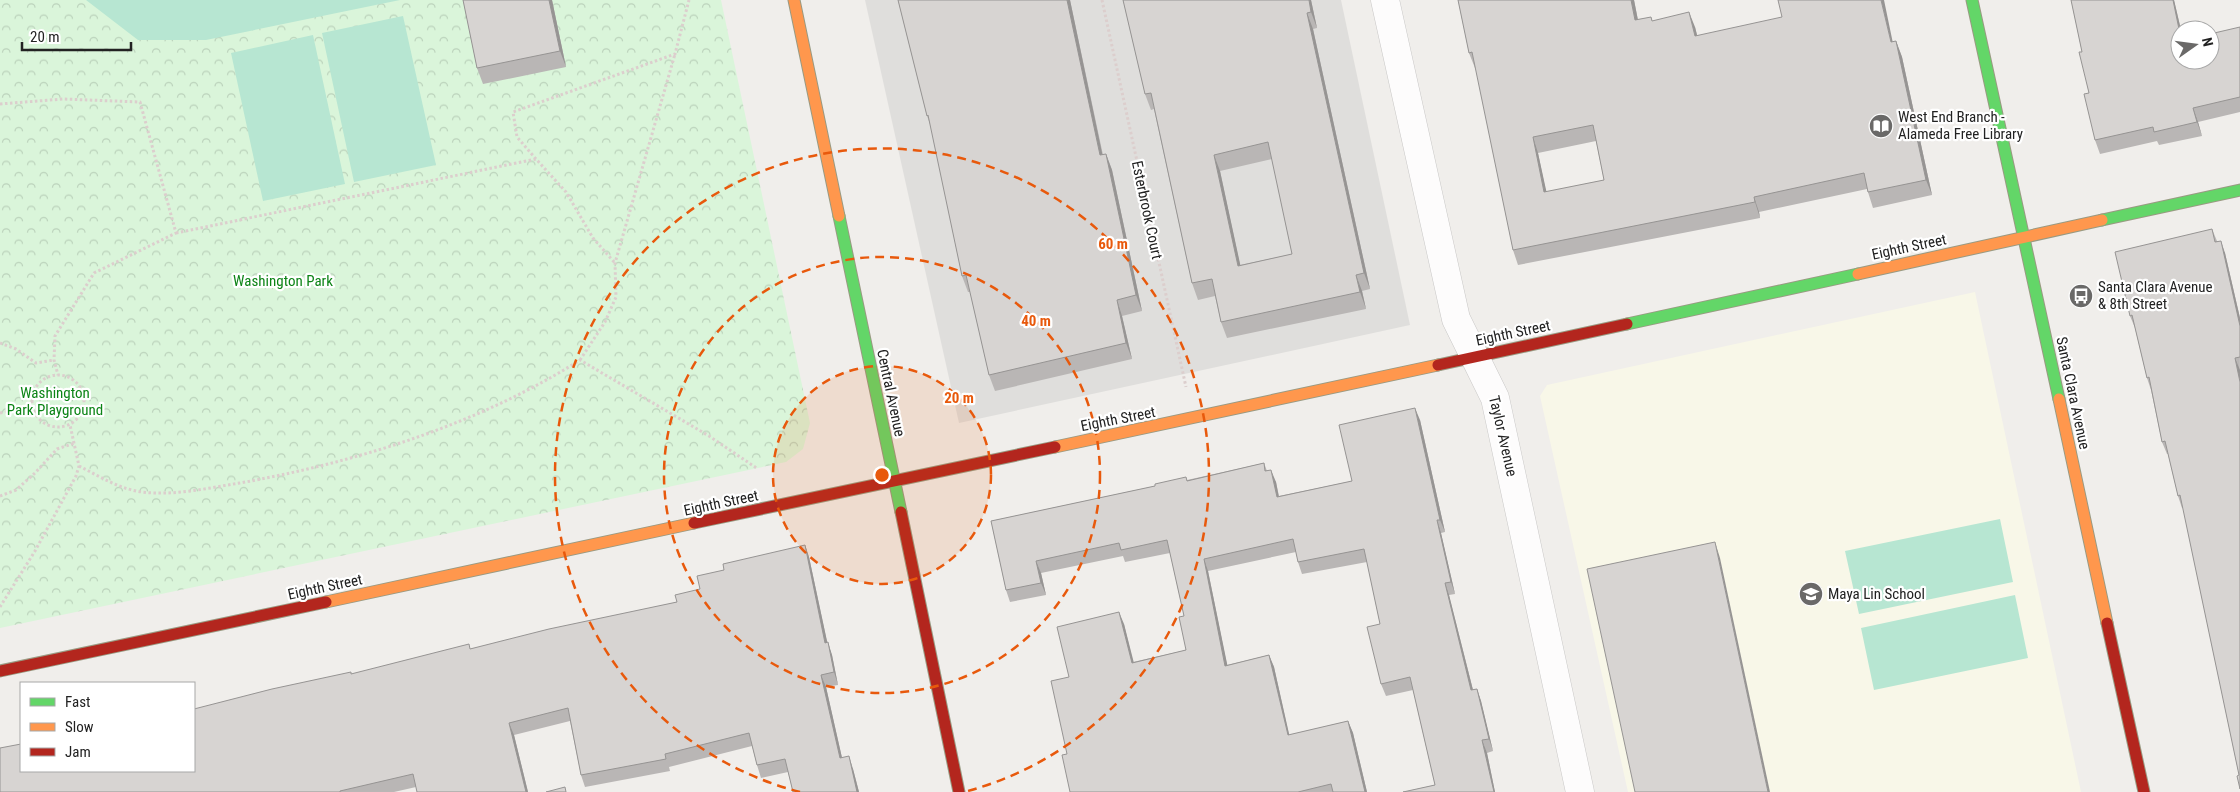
<svg xmlns="http://www.w3.org/2000/svg" width="2240" height="792" font-family="'Roboto Condensed',sans-serif">
	<style>
		.residential { fill: #dfdedc }
		.education { fill: #f8f7e8 }
		.park { fill: url(#park-crowns) }
		.pitch { fill: #b7e6d2 }
		.lines { fill: none; stroke-linecap: round; stroke-linejoin: round }
		.street-casing { stroke: #c9c8c7; stroke-width: 29 }
		.fast-casing { stroke: #999a82; stroke-width: 13 }
		.slow-casing { stroke: #999a82; stroke-width: 13 }
		.jam-casing { stroke: #999a82; stroke-width: 13 }
		.path { stroke: #dccecd; stroke-width: 3; stroke-dasharray: 2.5 2.5; stroke-linecap: butt }
		.street { stroke: #fdfcfc; stroke-width: 28 }
		.fast { stroke: #63d668; stroke-width: 11 }
		.slow { stroke: #ff974d; stroke-width: 11 }
		.jam { stroke: #b3261e; stroke-width: 11 }
		.wall { fill: #b9b6b5; fill-rule: evenodd }
		.shaded-wall { fill: #969493 }
		.building { fill: #d7d4d2; stroke: #969493; fill-rule: evenodd }
		.ring { fill: none; stroke: #e8590c; stroke-width: 2.5; stroke-dasharray: 9 6 }
		.labels { text-anchor: middle; stroke-width: 4.5; stroke-linejoin: round; paint-order: stroke }
		.poi-label { font-size: 15px; fill: #222; stroke: #fff; text-anchor: start }
		.street-label { font-size: 15px; fill: #222; stroke: #fff }
		.park-label { font-size: 15px; fill: #0c8416; stroke: #fff }
		.centre { fill: #e8590c; stroke: #fff; stroke-width: 2.5 }
		.ring-label { font-size: 15px; text-anchor: middle; font-weight: bold; fill: #e8590c; stroke: #fff; stroke-width: 4.5; stroke-linejoin: round; paint-order: stroke }
	</style>
	<defs>
		<pattern id="park-crowns" width="20" height="18" patternUnits="userSpaceOnUse" patternTransform="scale(1.25)"><rect width="20" height="18" fill="#daf5da"/><path d="M2 6a3 3 0 1 1 6 0M12 15a3 3 0 1 1 6 0" fill="none" stroke="#bbd2bb"/></pattern>
	</defs>
	<rect width="100%" height="100%" fill="#f0eeeb"/>
	<!-- residential -->
	<path class="residential" d="M865 0H1341L1410 325 959 423Z"/>
	<!-- education -->
	<path class="education" d="M1975 292 2081 792H1628L1540 396 1547 385Z"/>
	<!-- park -->
	<path class="park" d="M0 0H721L810 423 803 449 786 462 0 628Z"/>
	<!-- pitch -->
	<path class="pitch" d="M86 0H400L206 40H138Z
		M403 16 436 165 354 182 322 33Z
		M313 35 345 184 263 201 231 53Z
		M2000 519 2013 582 1859 614 1845 551Z
		M2015 595 2028 658 1874 690 1861 628Z"/>
	<g class="lines">
		<!-- street casing -->
		<g class="street-casing">
			<path id="street" d="M1385 0 1456 319 1495 398 1580 792"/>
		</g>
		<!-- fast casing -->
		<g class="fast-casing">
			<path id="fast" d="M1972 0 2059 399
				M839 216 901 512
				M2102 220 2240 190
				M1627 324 1858 274"/>
		</g>
		<!-- slow casing -->
		<g class="slow-casing">
			<path id="slow" d="M794 0 839 216
				M1858 274 2102 220
				M2059 399 2107 623
				M1055 447 1438 365
				M326 602 694 523"/>
		</g>
		<!-- jam casing -->
		<g class="jam-casing">
			<path id="jam" d="M1438 365 1627 324
				M901 512 959 792
				M694 523 1055 447
				M2107 623 2144 792
				M0 671 326 602"/>
		</g>
		<!-- path -->
		<path class="path" d="M1102 0 1186 387
			M0 104 63 99 140 102 176 233 94 273 55 336 54 360 58 375
			M536 159 517 137 513 112 675 54 689 0
			M176 233 536 159 566 192 593 238 615 263
			M0 343 16 349 36 363 54 360
			M580 360 605 322 616 297 615 263 675 54
			M32 401a26 26 0 1 1 52 0a26 26 0 1 1-52 0Z
			M0 413 32 407
			M79 466C99 476 119 489 142 492 174 496 208 488 240 483 357 462 479 424 580 360L709 436 758 469
			M0 496 16 490 35 473 57 449 75 443
			M0 607 35 551 76 476 79 466 70 425"/>
		<!-- street -->
		<use href="#street" class="street"/>
		<!-- fast -->
		<use href="#fast" class="fast"/>
		<!-- slow -->
		<use href="#slow" class="slow"/>
		<!-- jam -->
		<use href="#jam" class="jam"/>
	</g>
	<!-- wall -->
	<path class="wall" d="M463 0H552L566 67 483 84 477 68Z
		M898 0H1070L1103 155 1106 154 1112 170 1142 311 1122 316 1132 359 995 391 989 375 970 292H968L962 276 931 127 927 116Z
		M1123 0H1311L1317 28 1313 29 1370 289 1362 291 1366 309 1227 338 1221 322 1215 296 1198 300 1192 283 1154 109 1151 110 1145 94ZM1272 159 1292 254 1240 265 1220 171Z
		M1458 0H1634L1638 20 1651 17 1652 21 1695 27 1697 35 1893 42 1896 41 1902 57 1932 195 1873 208 1867 189 1759 212 1760 218 1518 265 1513 250 1476 68H1475L1469 53ZM1596 141 1604 180 1546 192 1538 153Z
		M2071 0H2174L2181 30 2180 60 2240 27V112L2198 122 2202 136 2159 145 2157 141 2100 154 2095 140 2089 93 2082 52Z
		M2212 229 2217 241 2225 253 2240 318 2239 775 2183 508H2182L2178 496 2168 454H2167L2162 442 2151 390 2147 378 2135 328 2130 316Z
		M1420 420 1445 532 1441 533 1455 594 1449 595 1473 690 1477 689 1481 701 1493 751 1487 753 1495 792H1403L1435 785 1413 690 1386 696 1381 684 1380 624 1367 562 1302 574 1298 562 1296 552 1208 571 1227 665 1269 655 1274 667 1289 735 1348 721 1353 733 1367 792H1070L1067 754 1069 677 1124 624 1133 662 1186 650 1184 616 1170 553 1125 562 1123 556 1041 573 1046 595 1010 602 1006 590 991 521 1155 486 1187 480 1264 463 1267 471 1276 482 1279 496 1352 481Z
		M805 545 809 557 827 642 832 655 838 685 826 687 842 758 853 769 859 792H793L788 772 761 778 757 765 752 746 669 767 670 771 585 787 581 775 570 721 514 735 528 792H417L416 787 394 792H0L21 771 352 674 471 649 677 602 700 589 724 570Z"/>
	<!-- shaded-wall -->
	<path class="shaded-wall" d="M549 0H552L566 67 560 51Z
		M1067 0H1070L1106 172 1100 155Z
		M1309 0H1311L1317 28 1311 12Z
		M1631 0H1634L1641 36 1635 20Z
		M1881 0H1884L1896 58 1891 42Z
		M2173 0H2174L2181 30H2180V34Z
		M1689 12 1695 27 1701 51 1695 36Z
		M1307 13 1313 29 1370 289 1364 273Z
		M1896 41 1902 57 1932 195 1926 180Z
		M2193 108 2198 122 2202 136 2197 122Z
		M1533 137 1538 153 1550 208 1544 192Z
		M1106 154 1112 170 1142 311 1136 295Z
		M1214 155 1220 171 1244 282 1238 266Z
		M1754 197 1759 212 1760 218 1755 202Z
		M2221 241 2225 253 2240 318V326Z
		M1356 275 1362 291 1366 309 1360 292Z
		M1117 300 1122 316 1132 359 1126 343Z
		M2235 358 2240 370V382Z
		M1415 408 1420 420 1445 532 1440 520Z
		M1271 470 1276 482 1281 509 1277 497Z
		M1437 520 1441 533 1455 594 1451 582Z
		M1715 542 1720 558 1770 792H1768Z
		M805 545 809 557 830 655 825 643Z
		M1204 559 1208 571 1230 678 1225 666Z
		M1036 561 1041 573 1046 595 1041 583Z
		M1445 583 1449 595 1476 702 1471 690Z
		M1119 612 1124 624 1137 675 1132 663Z
		M828 642 832 655 838 685 834 672Z
		M1269 655 1274 667 1292 747 1288 735Z
		M821 675 826 687 845 771 840 758Z
		M1477 689 1481 701 1493 751 1489 739Z
		M1348 721 1353 733 1367 792H1365Z
		M509 723 514 735 528 792H526Z
		M1482 740 1487 753 1495 792H1494Z
		M849 756 853 769 859 792H857Z"/>
	<!-- building -->
	<path class="building" d="M463 0H549L560 51 477 68Z
		M898 0H1067L1100 155 1106 154 1136 295 1117 300 1126 343 989 375 966 275 962 276 928 115 927 116Z
		M1123 0H1309L1311 12 1307 13 1364 273 1356 275 1360 292 1221 322 1212 279 1192 283 1151 93 1145 94ZM1268 142 1292 254 1238 266 1214 155Z
		M1458 0H1631L1635 20 1651 17 1652 21 1689 12 1695 36 1782 17 1778 0H1881L1891 42 1896 41 1926 180 1868 192 1864 173 1754 197 1755 202 1513 250 1472 52 1469 53ZM1593 125 1604 180 1544 192 1533 137Z
		M2071 0H2173L2180 34V60H2210V34L2240 27V97L2193 108 2197 122 2154 132 2153 127 2095 140 2084 94 2089 93 2079 52H2082Z
		M2212 229 2215 242 2221 241 2240 326V357L2235 358 2240 382V789L2237 776 2239 775 2180 495 2178 496 2165 441 2162 442 2149 377 2147 378 2132 315 2130 316 2115 252Z
		M1415 408 1440 520H1437L1451 582 1445 583 1471 690 1477 689 1489 739 1482 740 1494 792H1403L1435 785 1410 677 1381 684 1367 627 1380 624 1364 549 1298 562 1293 539 1204 559 1225 666 1269 655 1288 735 1348 721 1365 792H1333L1331 784 1298 792H1070L1062 755 1067 754 1051 681 1069 677 1057 627 1119 612 1132 663 1186 650 1179 617 1184 616 1167 540 1121 550 1119 543 1036 561 1041 583 1006 590 991 521 1155 486V484L1186 477 1187 481 1264 463 1265 471 1271 470 1277 497 1352 481 1339 425Z
		M1715 542 1768 792H1635L1587 569Z
		M805 545 825 643 828 642 834 672 821 675 840 758 849 756 857 792H793L785 759 757 765 749 733 665 754 666 759 581 775 568 708 509 723 526 792H417L413 774 340 791V792H0V748L21 744V771H194V709L272 689 351 672V674L469 644 470 649 549 629 677 602 675 595 700 589 697 576 724 570 723 564Z
		M565 787 566 792H546Z"/>
	<!-- distance rings -->
	<circle cx="882" cy="475" r="109" fill="#e8590c" fill-opacity=".12"/>
	<g class="ring">
		<circle cx="882" cy="475" r="109"/>
		<circle cx="882" cy="475" r="218"/>
		<path d="M800 792A327 327 0 1 1 964 792"/>
	</g>
	<!-- icons -->
	<defs>
		<g id="library-disc" transform="scale(1.25)"><circle r="9.5" fill="#6a6968" stroke="#fff"/><path d="M-6-4Q-3-5.5-.7-3.5V5Q-3 3-6 4ZM6-4Q3-5.5 .7-3.5V5Q3 3 6 4Z" fill="#fff"/></g>
		<g id="bus-disc" transform="scale(1.25)"><circle r="9.5" fill="#6a6968" stroke="#fff"/><path d="M-5-6H5V4H4V6H2V4H-2V6H-4V4H-5ZM-3.5-4V0h7V-4ZM-3.5 1.2v1.5H-2V1.2ZM2 1.2v1.5H3.5V1.2Z" fill="#fff"/></g>
		<g id="school-disc" transform="scale(1.25)"><circle r="9.5" fill="#6a6968" stroke="#fff"/><path d="M0-5L7-2L0 1L-7-2ZM-4 1L0 2.5L4 1V4Q0 6-4 4Z" fill="#fff"/></g>
	</defs>
	<g fill-rule="evenodd">
		<use href="#library-disc" x="1881" y="126"/>
		<use href="#bus-disc" x="2081" y="296"/>
		<use href="#school-disc" x="1811" y="594"/>
	</g>
	<g class="labels">
		<!-- poi labels -->
		<g class="poi-label">
			<text x="1898" y="122">West End Branch -<tspan x="1898" dy="17">Alameda Free Library</tspan></text>
			<text x="2098" y="292">Santa Clara Avenue<tspan x="2098" dy="17">&amp; 8th Street</tspan></text>
			<text x="1828" y="599">Maya Lin School</text>
		</g>
		<!-- street labels -->
		<g class="street-label">
			<text transform="translate(1147 210) rotate(78)" y="5">Esterbrook Court</text>
			<text transform="translate(1909 247) rotate(-12)" y="5">Eighth Street</text>
			<text transform="translate(1513 333) rotate(-12)" y="5">Eighth Street</text>
			<text transform="translate(891 393) rotate(78)" y="5">Central Avenue</text>
			<text transform="translate(2073 393) rotate(78)" y="5">Santa Clara Avenue</text>
			<text transform="translate(1118 419) rotate(-11)" y="5">Eighth Street</text>
			<text transform="translate(1503 436) rotate(77)" y="5">Taylor Avenue</text>
			<text transform="translate(721 503) rotate(-12)" y="5">Eighth Street</text>
			<text transform="translate(325 587) rotate(-12)" y="5">Eighth Street</text>
		</g>
		<!-- park labels -->
		<g class="park-label">
			<text x="283" y="286">Washington Park</text>
			<text x="55" y="398">Washington<tspan x="55" dy="17">Park Playground</tspan></text>
		</g>
	</g>
	<circle cx="882" cy="475" r="8" class="centre"/>
	<g class="ring-label">
		<text x="1113" y="249">60 m</text>
		<text x="1036" y="326">40 m</text>
		<text x="959" y="403">20 m</text>
	</g>
	<!-- legend -->
	<rect x="20" y="682" width="175" height="90" fill="#ffffff" stroke="#a7a7a7"/>
	<rect x="30" y="698" width="25" height="8" fill="#63d668" stroke="#a7a7a7"/>
	<text x="65" y="707" font-size="15" fill="#222222">Fast</text>
	<rect x="30" y="723" width="25" height="8" fill="#ff974d" stroke="#a7a7a7"/>
	<text x="65" y="732" font-size="15" fill="#222222">Slow</text>
	<rect x="30" y="748" width="25" height="8" fill="#b3261e" stroke="#a7a7a7"/>
	<text x="65" y="757" font-size="15" fill="#222222">Jam</text>
	<!-- north arrow -->
	<g transform="translate(2195 45) rotate(76)"><circle r="24" fill="#ffffff" stroke="#a7a7a7"/>
	<path d="M0-4L9 19L0 12L-9 19Z" fill="#6a6968"/>
	<text y="-8" font-size="14" font-weight="bold" text-anchor="middle" fill="#222222">N</text>
	</g>
	<!-- scale -->
	<path d="M22 42v8h109v-8" fill="none" stroke="#222222" stroke-width="2.5"/>
	<text x="30" y="42" font-size="15" fill="#222222" stroke="#ffffff" stroke-width="4" paint-order="stroke">20 m</text>
</svg>
